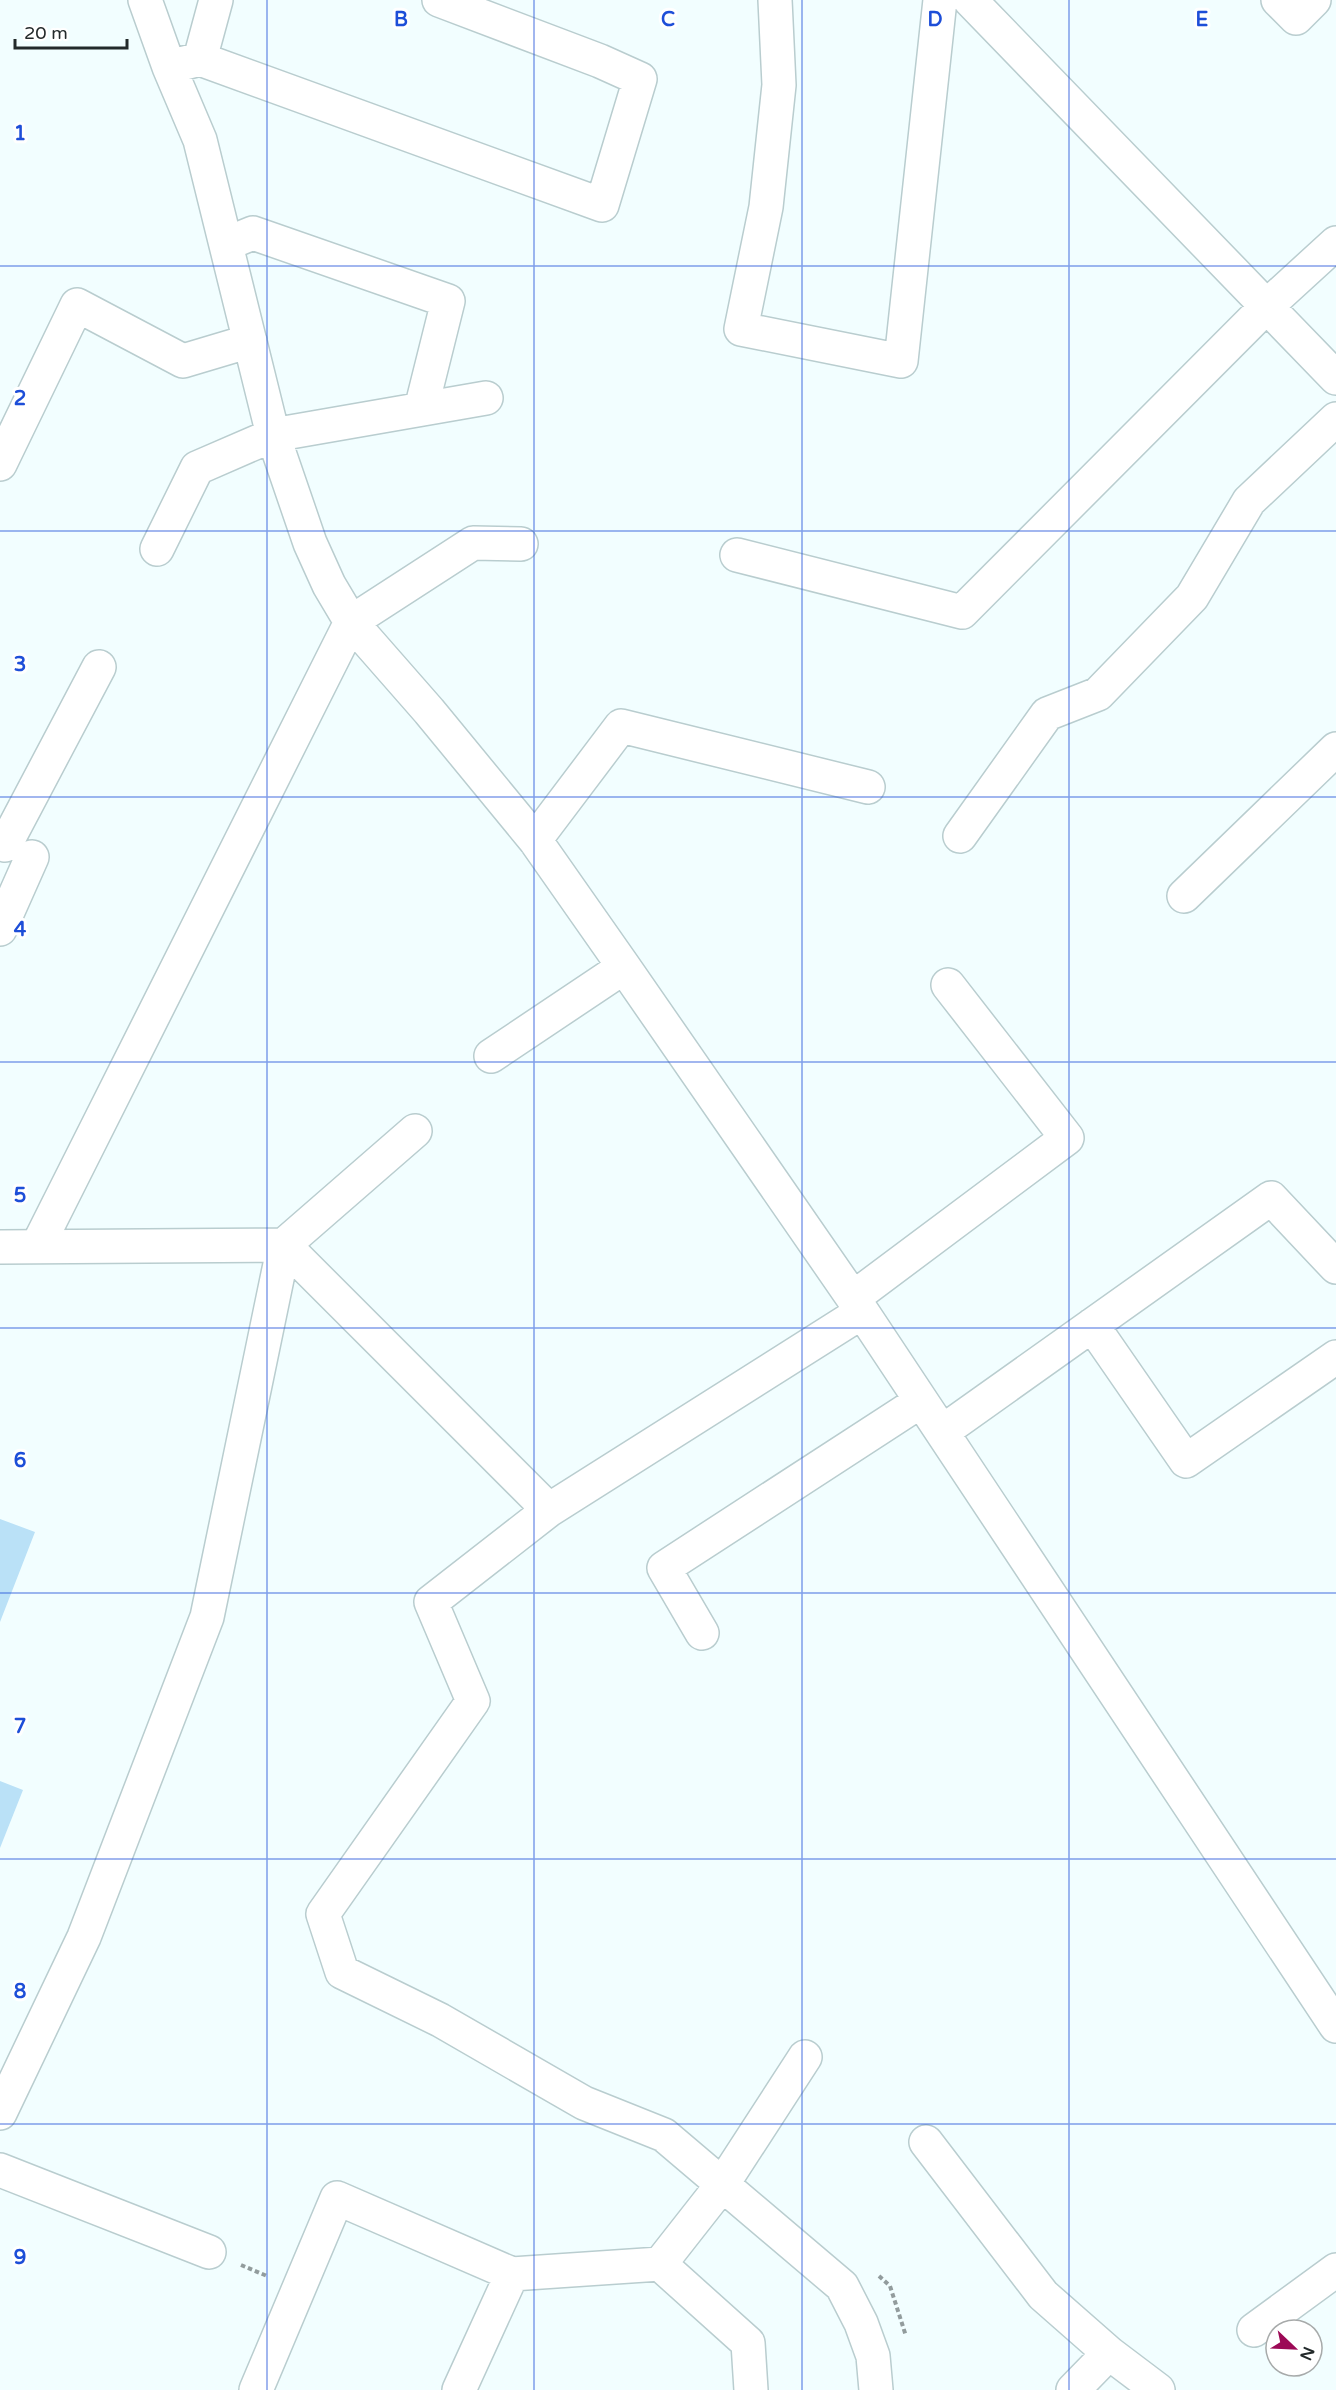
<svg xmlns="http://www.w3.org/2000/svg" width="1336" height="2390" font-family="'Varela Round',sans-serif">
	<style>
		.building { fill: #bae1f7 }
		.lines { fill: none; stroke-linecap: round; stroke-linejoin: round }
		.minor-casing { stroke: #b9cdcf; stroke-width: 36 }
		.path { stroke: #929c9d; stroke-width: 4; stroke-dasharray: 4.5 3; stroke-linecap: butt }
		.minor { stroke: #fff; stroke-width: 33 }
		.grid { fill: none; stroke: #1d4ed8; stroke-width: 1.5; stroke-opacity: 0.55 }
		.grid-label { font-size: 20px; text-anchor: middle; font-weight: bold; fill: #1d4ed8; stroke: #fff; stroke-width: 6; stroke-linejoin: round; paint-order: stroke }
	</style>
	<rect width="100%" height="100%" fill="#f2feff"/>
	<!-- building -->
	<path class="building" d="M0 1519 35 1532 0 1622Z
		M0 1781 23 1790 0 1848Z"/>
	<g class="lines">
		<!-- minor casing -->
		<g class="minor-casing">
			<path id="minor" d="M145 0 169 67 200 140 273 435 310 543 329 585 351 622 429 711 535 840 624 967 853 1298 1336 2026
				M775 0 779 85 766 207 741 329 901 361 940 0
				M970 0 1336 378
				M1278 0 1296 18 1314 0
				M200 59 216 0
				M169 67 200 59 602 205 640 79 600 61 439 0
				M226 244 253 233 448 301 421 409
				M0 464 77 305 183 361 250 341
				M157 549 197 468 273 435 486 398
				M737 555 962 612 1267 306 1336 243
				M960 836 1047 714 1098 694 1192 597 1249 501 1336 419
				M535 840 621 726 868 787
				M5 845 99 667
				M1184 896 1336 749
				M0 929 32 857
				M491 1056 624 967
				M38 1245 351 622 473 543 521 544
				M0 1247 284 1245 415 1131
				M853 1298 1067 1138 948 985
				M1092 1325 1186 1461 1336 1357
				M942 1432 1271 1198 1336 1267
				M549 1510 862 1312
				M702 1633 664 1568 921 1401
				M0 2113 84 1937 207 1617 284 1245 549 1510 431 1602 473 1701 323 1914 342 1972 440 2020 584 2103 664 2135 842 2286 861 2323 873 2356 876 2390
				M926 2142 1043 2295 1109 2353 1158 2390
				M0 2170 209 2252
				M660 2264 722 2185 805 2057
				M1254 2330 1336 2270
				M256 2390 337 2198 512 2274 660 2264 748 2343 751 2390
				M459 2390 512 2274
				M1073 2390 1109 2353"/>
		</g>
		<!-- path -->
		<path class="path" d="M241 2265 267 2276
			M879 2276 890 2286 906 2336"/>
		<!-- minor -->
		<use href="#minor" class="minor"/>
	</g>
	<!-- grid -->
	<path class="grid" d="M267 0V2390M534 0V2390M802 0V2390M1069 0V2390M0 266H1336M0 531H1336M0 797H1336M0 1062H1336M0 1328H1336M0 1593H1336M0 1859H1336M0 2124H1336"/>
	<g class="grid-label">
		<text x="401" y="26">B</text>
		<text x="668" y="26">C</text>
		<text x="935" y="26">D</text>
		<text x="1202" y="26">E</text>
		<text x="20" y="140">1</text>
		<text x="20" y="405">2</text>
		<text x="20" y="671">3</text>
		<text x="20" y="936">4</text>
		<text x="20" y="1202">5</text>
		<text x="20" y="1467">6</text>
		<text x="20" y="1733">7</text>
		<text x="20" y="1998">8</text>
		<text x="20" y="2264">9</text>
	</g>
	<!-- north arrow -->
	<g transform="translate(1294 2348) rotate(113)"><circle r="28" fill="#ffffff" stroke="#a7aaaa" stroke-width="1.5"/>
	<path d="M0-4.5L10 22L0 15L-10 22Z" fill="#9c0956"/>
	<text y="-9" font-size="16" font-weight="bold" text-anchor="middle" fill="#232a2b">N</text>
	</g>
	<!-- scale -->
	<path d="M15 39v9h112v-9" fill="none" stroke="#232a2b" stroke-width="3"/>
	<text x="24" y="39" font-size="18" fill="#232a2b" stroke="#ffffff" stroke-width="4.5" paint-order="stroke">20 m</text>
</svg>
